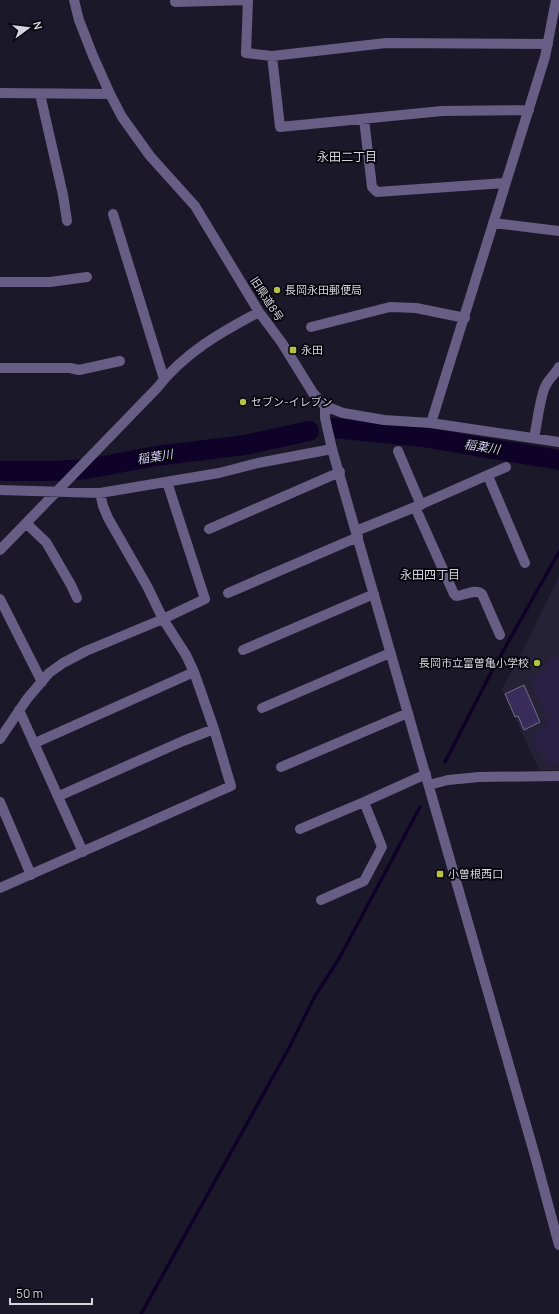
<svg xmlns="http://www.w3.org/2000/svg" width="559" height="1314" font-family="Manrope,'Noto Sans JP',sans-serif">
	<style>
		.built { fill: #252136 }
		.green { fill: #292143 }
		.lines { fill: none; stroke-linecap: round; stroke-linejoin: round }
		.stream { stroke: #0f0229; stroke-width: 3.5 }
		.river { stroke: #0f0229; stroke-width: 20 }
		.building { fill: #382d5a; stroke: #726f83 }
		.minor { stroke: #665e85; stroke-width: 10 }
		.poi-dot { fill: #b9c046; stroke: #06050b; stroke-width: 1.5 }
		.labels { text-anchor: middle; stroke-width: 3.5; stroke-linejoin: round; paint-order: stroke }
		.poi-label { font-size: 11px; fill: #d6d4df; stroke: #06050b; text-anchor: start }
		.street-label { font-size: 11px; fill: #d6d4df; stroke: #06050b }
		.neighbourhood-label { font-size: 12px; fill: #d6d4df; stroke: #06050b }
		.water-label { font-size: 12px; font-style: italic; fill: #d3ccfa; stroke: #06050b }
	</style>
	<rect width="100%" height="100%" fill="#1b1829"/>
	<!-- built -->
	<path class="built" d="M559 576V770H539L502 689 525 646Z"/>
	<!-- green -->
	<path class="green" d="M551 658H559V764L550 765C541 756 527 744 538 731 540 728 546 726 549 724L531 682Z"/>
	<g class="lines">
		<!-- stream -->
		<path class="stream" d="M445 762 494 667 559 552
			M141 1314 289 1048 315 996 340 957 420 807"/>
		<!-- river -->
		<path class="river" d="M334 428 422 437 559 460
			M0 471H54L87 469 156 456 245 445 309 431"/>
	</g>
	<!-- building -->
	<path class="building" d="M524 685 540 722 524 730 518 716 515 717 505 694Z"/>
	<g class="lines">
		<!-- minor -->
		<path class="minor" d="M74 0 79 20 93 56 110 94 122 117 150 156 195 206 259 312 282 343 313 393 325 406 343 413 384 420 431 423 559 442
			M175 0V2L248 0
			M248 0 246 53 272 56 386 43 548 44
			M272 56 280 127 442 111 529 110
			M0 93 110 94
			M40 94 63 195 67 221
			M364 119 372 187 377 192 505 183
			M113 214 164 379
			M493 223 559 231
			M0 282H50L87 277
			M311 327 390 307 416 308 465 318
			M0 368H70L79 370 120 361
			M325 406V418L332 449 535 1156 559 1245
			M431 423 545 57 556 0
			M534 438C537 425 540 395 546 385 549 379 555 374 559 367
			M398 451 421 505
			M488 476 525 563
			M0 490 100 493 219 473 258 463 332 449
			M415 507 454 594 456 596C465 596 474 588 482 594L500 635
			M26 523 46 542 71 585 77 598
			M209 529 340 472
			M356 531 415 507 506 467
			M0 550 157 388C184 353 221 332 259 312
			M228 593 358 537
			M0 599 42 682
			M243 650 374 594
			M262 708 390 653
			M19 710 83 852
			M0 739 27 699 49 673 63 663 86 651 163 619 205 599 167 482
			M35 743 194 672
			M281 767 408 713
			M429 785 448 780 479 777 559 776
			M59 796 183 741 214 729
			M0 802 31 875
			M300 829 364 802 426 774
			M0 888 231 786 214 729 194 672 186 655 163 619 147 586 108 518 103 506 100 493
			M321 900 364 881 382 847 364 802"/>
	</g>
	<!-- markers -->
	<g class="poi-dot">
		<circle cx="277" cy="290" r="4"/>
		<rect x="289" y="346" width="8" height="8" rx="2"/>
		<circle cx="243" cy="402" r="4"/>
		<circle cx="537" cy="663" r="4"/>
		<rect x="436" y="870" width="8" height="8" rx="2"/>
	</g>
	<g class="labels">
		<!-- poi labels -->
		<g class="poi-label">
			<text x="285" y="294">長岡永田郵便局</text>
			<text x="301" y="354">永田</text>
			<text x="251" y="406">セブン-イレブン</text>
			<text x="529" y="667" text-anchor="end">長岡市立富曽亀小学校</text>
			<text x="448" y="878">小曽根西口</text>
		</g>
		<!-- street labels -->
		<g class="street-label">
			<text transform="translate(267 299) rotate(57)" y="4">旧県道8号</text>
		</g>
		<!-- neighbourhood labels -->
		<g class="neighbourhood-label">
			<text x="347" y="161">永田二丁目</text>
			<text x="430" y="579">永田四丁目</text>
		</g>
		<!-- water labels -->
		<g class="water-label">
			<text transform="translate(482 447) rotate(9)" y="4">稲葉川</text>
			<text transform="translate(155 457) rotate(-9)" y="4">稲葉川</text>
		</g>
	</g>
	<!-- north arrow -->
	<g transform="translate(28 28) rotate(75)" stroke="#06050b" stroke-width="3" paint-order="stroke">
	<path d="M0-3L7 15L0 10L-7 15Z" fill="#d6d4df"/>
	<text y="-6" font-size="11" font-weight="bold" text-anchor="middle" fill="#d6d4df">N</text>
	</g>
	<!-- scale -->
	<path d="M10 1298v6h82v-6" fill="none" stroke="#d6d4df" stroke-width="2"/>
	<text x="16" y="1298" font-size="12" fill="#d6d4df" stroke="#06050b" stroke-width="3" paint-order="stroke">50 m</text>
</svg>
